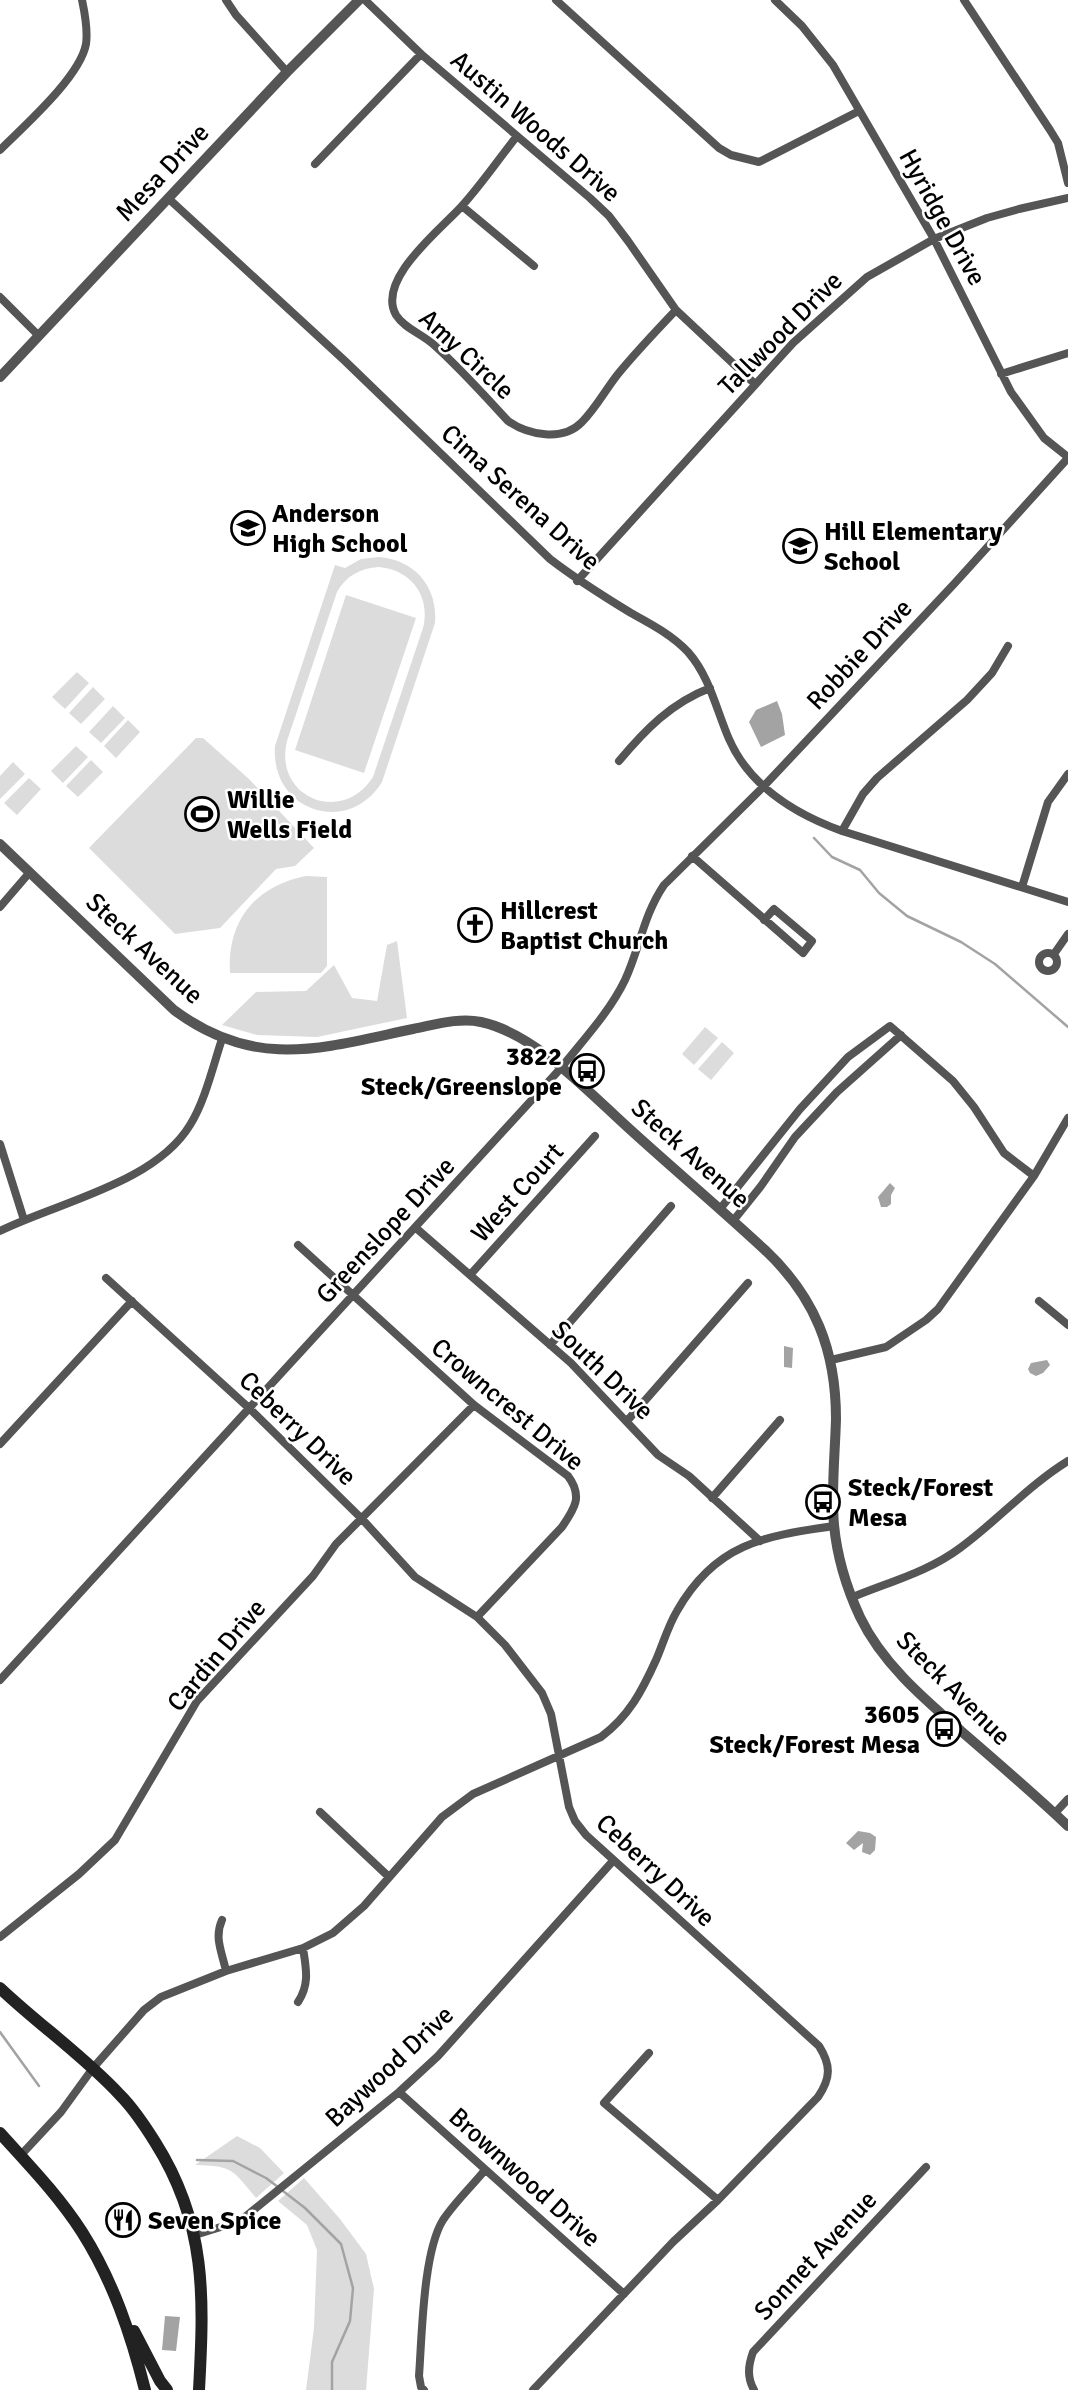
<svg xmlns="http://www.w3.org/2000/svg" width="1068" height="2390" font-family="Signika,sans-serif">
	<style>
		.green { fill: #dcdcdc; fill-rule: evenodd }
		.water { fill: #a3a3a3 }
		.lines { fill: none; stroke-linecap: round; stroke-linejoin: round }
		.stream { stroke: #a3a3a3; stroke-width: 2.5 }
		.minor { stroke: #555; stroke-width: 8 }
		.tertiary { stroke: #555; stroke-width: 10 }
		.secondary { stroke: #222; stroke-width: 12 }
		.labels { text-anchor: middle; stroke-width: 5; stroke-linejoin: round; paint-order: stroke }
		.street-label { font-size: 26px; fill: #000; stroke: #fff }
		.poi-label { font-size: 26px; font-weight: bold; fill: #000; stroke: #fff; text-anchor: start }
	</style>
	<rect width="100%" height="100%" fill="#fff"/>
	<!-- green -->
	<path class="green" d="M379 557C415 560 438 587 435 623L382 782C348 837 270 811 275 746L335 565 345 568 361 559ZM379 567C411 570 431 596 423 628L373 777C342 826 273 797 287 741L337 592C346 576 360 568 379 567Z
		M346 595 416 618 364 773 295 750Z
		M77 672 89 683 65 709 52 697Z
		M93 687 105 699 81 724 69 713Z
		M113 706 125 718 101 743 89 732Z
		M128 720 140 732 116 758 104 746Z
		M196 738H203L249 779 314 848 295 866 276 869 220 928 175 934 89 848Z
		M76 746 88 757 63 783 51 771Z
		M91 760 103 772 78 797 66 786Z
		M13 762 25 774 0 799V776Z
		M29 778 41 789 17 815 4 803Z
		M306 876 327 877V966L321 973H230C227 921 255 886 306 876Z
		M397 941 407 1018 317 1037 257 1035 222 1025 256 992 306 991 334 965 352 998 377 1001 387 945Z
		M705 1027 718 1038 694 1065 682 1054Z
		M722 1042 734 1053 711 1080 698 1069Z
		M237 2136 260 2148 284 2173 256 2198C232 2169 233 2166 195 2165Z
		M304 2178 340 2219 366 2254 374 2289 366 2390H306L314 2328 317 2250 307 2225 278 2201Z"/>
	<!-- water -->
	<path class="water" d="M777 701 782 714 785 735 761 747 749 722 756 710Z
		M890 1183 895 1188 891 1195V1204L887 1207H881L878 1197Z
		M784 1346 793 1348 792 1368 784 1367Z
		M1047 1360 1050 1365 1043 1373 1036 1376 1030 1373 1028 1369 1031 1363Z
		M858 1831 870 1833 876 1837 875 1850 870 1855 862 1852 863 1843 854 1850 846 1843Z
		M165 2316 180 2317 176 2351 162 2350Z"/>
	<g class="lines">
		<!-- stream -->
		<path class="stream" d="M814 838 832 857 860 870 879 893 907 916 961 942 995 964 1068 1027
			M0 2032 39 2086
			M197 2160 233 2161 266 2178 278 2187
			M283 2191 305 2208 341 2244 353 2288 350 2321 332 2362V2390"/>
		<!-- minor -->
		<path class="minor" d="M226 0 236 15 287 72
			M365 0 421 54 590 198 609 216 628 241 676 310 755 384
			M556 0 719 148 731 155 759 162 859 111
			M775 0 802 26 833 65 934 239 1011 392 1044 438 1068 457
			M964 0 1050 130 1058 143 1068 183
			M517 136C498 160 481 185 461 207 440 230 376 280 396 315 404 328 422 334 433 344 460 368 484 395 508 421 528 435 563 442 582 422 596 408 606 389 618 374 636 352 656 331 676 310
			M0 150C24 126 80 77 86 44 88 30 85 14 82 0
			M315 164 421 54
			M169 199 345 361 550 559C576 579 603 596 631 613 651 624 672 635 688 652 710 677 716 709 729 739 750 787 795 814 842 831L1068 902
			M462 206 534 266
			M0 297 38 335
			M1001 374 1068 353
			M577 581 793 343 867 277 934 239 987 218 1019 209 1068 198
			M619 761C645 730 671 703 710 688
			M842 831 863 794 877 778 967 700 992 673 1008 646
			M692 856 803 953 812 941 774 909 764 920
			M1022 887 1048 802 1068 774
			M0 907 30 872
			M1039 962a9 9 0 1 1 18 0a9 9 0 1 1-18 0Z
			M1054 954 1068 934
			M0 1144 24 1220
			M720 1209 800 1109 848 1057 890 1026 953 1081 974 1107 1004 1153 1034 1176
			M733 1221 761 1186 795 1137 837 1092 901 1035
			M416 1228 571 1363 658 1455 689 1476 760 1541
			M0 1231C59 1202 155 1183 190 1125 205 1101 213 1066 222 1039
			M298 1245 474 1405 568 1476C583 1496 575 1508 562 1527L477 1617
			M470 1275 595 1136
			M106 1278 250 1409 362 1519 415 1577 477 1617 505 1645 542 1693 551 1714 569 1807 575 1821 586 1835 819 2046C831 2065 831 2078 818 2097L718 2200 673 2242 533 2390
			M1039 1301 1068 1325
			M550 1345 671 1206
			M831 1360 886 1347 926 1320 938 1309 1034 1176 1068 1118
			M627 1421 748 1283
			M0 1444 132 1301
			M712 1498 780 1420
			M853 1597C889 1582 928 1572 960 1548 997 1521 1029 1485 1068 1461
			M0 1680 561 1068C583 1040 609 1013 625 980 640 948 643 916 664 885L764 786 954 584 1068 458
			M320 1812 389 1877
			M1055 1813 1068 1799
			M222 1920C214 1938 222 1952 226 1971
			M0 1937 79 1874 115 1840 197 1701 313 1576 336 1544 474 1405
			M298 2002C310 1984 306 1968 303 1948
			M649 2053 604 2103 718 2200
			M399 2092 624 2294
			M20 2156 61 2112 93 2068 144 2010 161 1997 226 1971 303 1948 333 1933 364 1906 442 1817 473 1794 601 1737C629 1716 642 1691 656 1660 663 1644 668 1626 677 1611 715 1544 763 1536 834 1526
			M195 2235 240 2221 399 2092 438 2056 612 1862
			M424 2390 421 2387 419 2376C422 2336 423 2252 443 2220 455 2202 472 2186 485 2170
			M754 2390C747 2377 748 2366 753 2352L926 2167"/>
		<!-- tertiary -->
		<path class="tertiary" d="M0 377 287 72 359 0
			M0 844 174 1010C256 1071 322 1048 413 1029 434 1025 459 1017 481 1022 537 1034 591 1095 634 1133 677 1172 722 1210 765 1250 815 1297 836 1350 836 1419 835 1455 831 1490 834 1525 837 1556 847 1589 860 1617 882 1663 923 1698 961 1731 997 1762 1033 1793 1068 1826"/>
		<!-- secondary -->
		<path class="secondary" d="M0 1988C39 2025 84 2056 120 2095 134 2109 145 2126 155 2142 207 2224 204 2297 199 2390
			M0 2133C28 2164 59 2196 82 2232 113 2281 131 2334 145 2390
			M134 2331 160 2381 167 2390"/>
	</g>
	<!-- icons -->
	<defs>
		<g id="school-ring" transform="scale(1.75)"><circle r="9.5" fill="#fff" stroke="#000" stroke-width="1.5"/><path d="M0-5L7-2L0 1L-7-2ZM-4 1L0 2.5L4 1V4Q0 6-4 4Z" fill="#000"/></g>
		<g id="stadium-ring" transform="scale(1.75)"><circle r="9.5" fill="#fff" stroke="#000" stroke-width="1.5"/><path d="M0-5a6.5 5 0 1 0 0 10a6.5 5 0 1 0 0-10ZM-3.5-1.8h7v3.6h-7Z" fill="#000"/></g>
		<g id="church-ring" transform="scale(1.75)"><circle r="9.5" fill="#fff" stroke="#000" stroke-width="1.5"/><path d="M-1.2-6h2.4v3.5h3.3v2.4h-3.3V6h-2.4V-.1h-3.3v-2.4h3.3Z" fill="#000"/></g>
		<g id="bus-ring" transform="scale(1.75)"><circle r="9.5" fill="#fff" stroke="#000" stroke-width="1.5"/><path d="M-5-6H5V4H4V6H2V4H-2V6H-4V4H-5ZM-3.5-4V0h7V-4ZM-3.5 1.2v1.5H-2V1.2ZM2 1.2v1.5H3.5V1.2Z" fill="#000"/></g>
		<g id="restaurant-ring" transform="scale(1.75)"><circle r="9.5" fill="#fff" stroke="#000" stroke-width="1.5"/><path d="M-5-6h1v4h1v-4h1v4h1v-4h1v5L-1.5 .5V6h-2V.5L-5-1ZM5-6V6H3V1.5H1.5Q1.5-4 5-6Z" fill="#000"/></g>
	</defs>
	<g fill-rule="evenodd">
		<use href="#school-ring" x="248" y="528"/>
		<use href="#school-ring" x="800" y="546"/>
		<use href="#stadium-ring" x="202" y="814"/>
		<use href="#church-ring" x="475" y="925"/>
		<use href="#bus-ring" x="587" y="1071"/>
		<use href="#bus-ring" x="823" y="1502"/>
		<use href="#bus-ring" x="944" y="1729"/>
		<use href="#restaurant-ring" x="123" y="2220"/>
	</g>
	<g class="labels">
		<!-- street labels -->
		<g class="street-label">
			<text transform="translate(536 126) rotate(41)" y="9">Austin Woods Drive</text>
			<text transform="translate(162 172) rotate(-47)" y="9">Mesa Drive</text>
			<text transform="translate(943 217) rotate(61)" y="9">Hyridge Drive</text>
			<text transform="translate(780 333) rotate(-45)" y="9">Tallwood Drive</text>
			<text transform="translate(467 354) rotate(43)" y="9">Amy Circle</text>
			<text transform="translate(521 497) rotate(42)" y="9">Cima Serena Drive</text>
			<text transform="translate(859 654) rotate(-47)" y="9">Robbie Drive</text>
			<text transform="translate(145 948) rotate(43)" y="9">Steck Avenue</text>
			<text transform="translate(691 1153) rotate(42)" y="9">Steck Avenue</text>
			<text transform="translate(517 1192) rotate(-48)" y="9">West Court</text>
			<text transform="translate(385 1230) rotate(-47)" y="9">Greenslope Drive</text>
			<text transform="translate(603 1370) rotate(44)" y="9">South Drive</text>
			<text transform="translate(508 1404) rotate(40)" y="9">Crowncrest Drive</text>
			<text transform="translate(298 1428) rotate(44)" y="9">Ceberry Drive</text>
			<text transform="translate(216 1655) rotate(-50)" y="9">Cardin Drive</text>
			<text transform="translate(954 1688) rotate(45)" y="9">Steck Avenue</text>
			<text transform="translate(656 1870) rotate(43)" y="9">Ceberry Drive</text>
			<text transform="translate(389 2066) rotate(-43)" y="9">Baywood Drive</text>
			<text transform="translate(525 2177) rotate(42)" y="9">Brownwood Drive</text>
			<text transform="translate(815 2255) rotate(-47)" y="9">Sonnet Avenue</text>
		</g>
		<!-- poi labels -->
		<g class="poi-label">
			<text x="272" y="522">Anderson<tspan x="272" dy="30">High School</tspan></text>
			<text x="824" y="540">Hill Elementary<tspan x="824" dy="30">School</tspan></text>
			<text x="227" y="808">Willie<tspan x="227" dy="30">Wells Field</tspan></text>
			<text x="500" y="919">Hillcrest<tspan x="500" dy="30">Baptist Church</tspan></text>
			<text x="562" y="1065" text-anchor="end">3822<tspan x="562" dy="30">Steck/Greenslope</tspan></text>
			<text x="848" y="1496">Steck/Forest<tspan x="848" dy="30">Mesa</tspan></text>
			<text x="920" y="1723" text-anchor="end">3605<tspan x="920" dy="30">Steck/Forest Mesa</tspan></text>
			<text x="148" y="2229">Seven Spice</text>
		</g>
	</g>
</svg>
